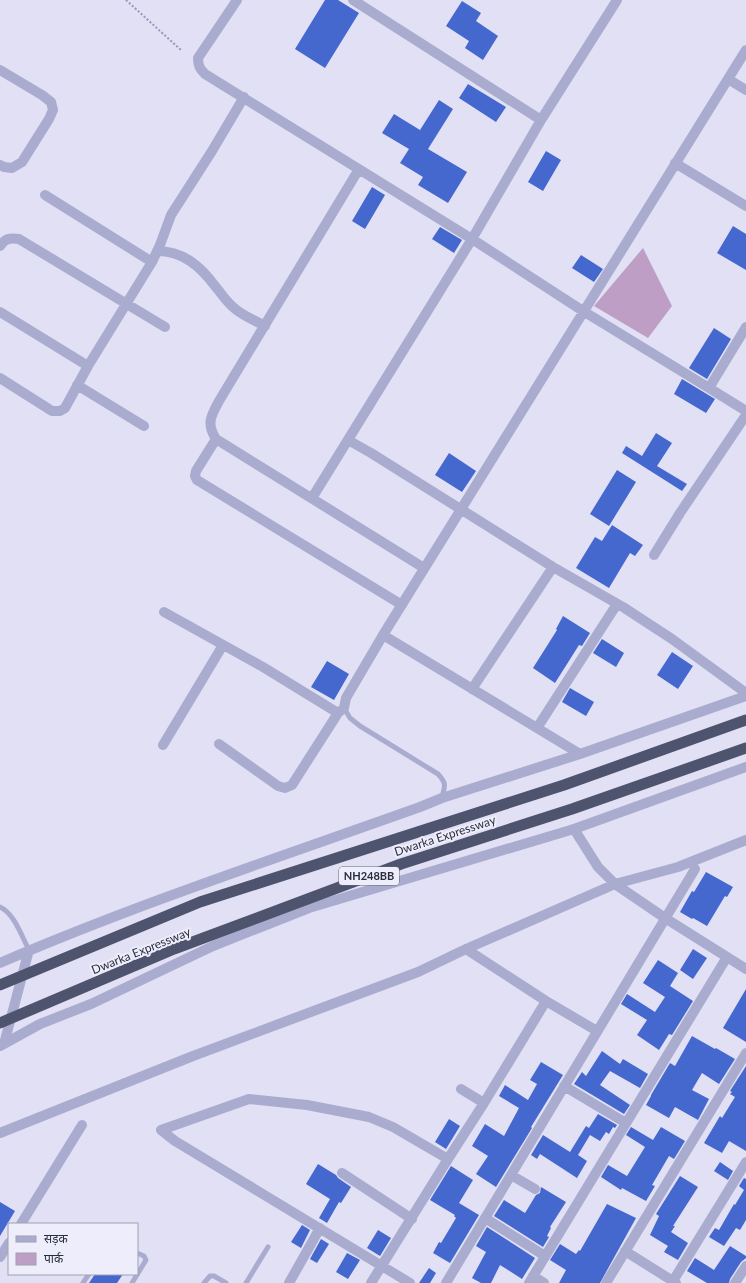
<svg xmlns="http://www.w3.org/2000/svg" width="746" height="1283" font-family="Lato,'Noto Sans Devanagari',sans-serif">
	<style>
		.green { fill: #bf9ec6 }
		.building { fill: #4568ce }
		.lines { fill: none; stroke-linecap: round; stroke-linejoin: round }
		.path { stroke: #9497bb; stroke-width: 2; stroke-dasharray: 2 2; stroke-linecap: butt }
		.service { stroke: #aaaccf; stroke-width: 5 }
		.minor { stroke: #aaaccf; stroke-width: 10 }
		.tertiary { stroke: #aaaccf; stroke-width: 10 }
		.trunk-bridge { stroke: #4e536e; stroke-width: 11 }
		.labels { text-anchor: middle; stroke-width: 4; stroke-linejoin: round; paint-order: stroke }
		.shield { fill: #eeedfc; stroke: #656776; stroke-width: 1 }
		.shield-label { font-size: 11px; font-weight: bold; fill: #2a2d3c }
		.street-label { font-size: 12px; fill: #2a2d3c; stroke: #eeedfc }
	</style>
	<rect width="100%" height="100%" fill="#e1e0f5"/>
	<!-- green -->
	<path class="green" d="M643 248 672 306 648 338 594 306Z"/>
	<!-- building -->
	<path class="building" d="M325 0H338L359 13 325 68 295 49Z
		M462 1 481 13 476 21 498 36 483 60 465 48 469 41 446 26Z
		M468 84 506 107 496 122 459 98Z
		M439 100 453 109 428 149 467 172 448 203 418 185 423 177 400 163 409 149 382 133 394 114 420 130Z
		M546 151 561 160 543 191 528 182Z
		M372 187 385 195 365 229 352 221Z
		M733 226 746 234V270L717 253Z
		M440 227 462 240 454 253 432 239Z
		M581 255 603 269 594 282 572 268Z
		M714 328 731 339 707 379 689 368Z
		M682 379 715 399 706 413 674 394Z
		M656 433 672 443 657 466 687 484 682 491 622 453 626 446 642 456Z
		M449 453 476 471 462 492 435 475Z
		M617 470 636 482 609 526 590 514Z
		M612 525 643 545 635 556 630 553 609 588 576 568 595 537 602 541Z
		M563 616 590 633 582 646 579 645 555 683 533 668 557 630 556 629Z
		M602 639 624 653 616 667 593 653Z
		M672 652 693 666 678 689 657 675Z
		M327 661 349 674 334 700 311 687Z
		M570 688 594 702 586 716 562 702Z
		M706 872 733 887 727 897 725 896 707 926 693 918 692 919 680 912 692 891 694 892Z
		M693 949 707 958 693 979 680 970Z
		M658 960 678 973 670 986 693 1001 672 1035 669 1034 659 1050 637 1035 647 1020 621 1004 627 994 655 1012 665 997 643 983Z
		M746 989V1042L723 1028Z
		M692 1036 715 1049 716 1048 735 1059 719 1084 702 1073 692 1090 709 1099 698 1120 675 1107 669 1118 646 1105 651 1096V1095L670 1063 675 1066Z
		M602 1051 620 1064 623 1059 648 1074 640 1088 610 1071 600 1085 630 1105 624 1114 574 1084 582 1072 586 1076Z
		M541 1062 563 1075 531 1127 532 1128 496 1187 476 1174 488 1156 472 1146 485 1124 504 1136 519 1108 499 1096 505 1085 528 1100 537 1084 530 1080Z
		M746 1066V1151L729 1141 722 1153 704 1143 720 1116 722 1118 735 1097 730 1094 732 1092 730 1091Z
		M598 1114 617 1125 615 1128 613 1127 609 1134 606 1132 600 1141 590 1135 578 1155 587 1161 577 1178 540 1154 537 1159 531 1155 543 1135 570 1152 586 1126 589 1128Z
		M449 1119 460 1126 446 1149 435 1142Z
		M631 1127 653 1140 661 1127 685 1141 674 1159 669 1156 652 1185 655 1186 646 1201 622 1188 621 1190 601 1177 608 1165 627 1176 645 1147 626 1135Z
		M720 1162 733 1171 728 1180 714 1171Z
		M318 1164 336 1175 338 1178 351 1187 341 1203 339 1202 327 1223 319 1218 330 1199 306 1184Z
		M451 1166 473 1180 459 1203 479 1215 450 1263 433 1253 439 1242 441 1243 456 1218 454 1216 455 1215 430 1200Z
		M680 1176 698 1187 673 1226H675L671 1232 688 1243 678 1260 664 1252 668 1246 650 1235 659 1216 656 1214Z
		M744 1178 746 1179V1220L740 1230 736 1228 724 1246 709 1237 715 1228 719 1230 734 1204 735 1205 744 1190 739 1186Z
		M541 1187 566 1202 550 1227 551 1228 547 1236 549 1237 543 1247 494 1216 504 1200 525 1213 536 1195 540 1193Z
		M0 1202 15 1211 0 1236Z
		M607 1204 636 1218 600 1283H559L566 1270 550 1260 560 1244 576 1254 579 1250 580 1251Z
		M302 1225 310 1230 301 1248 291 1242Z
		M487 1227 535 1258 522 1279 500 1265 491 1283H481L472 1278 486 1252 476 1246Z
		M378 1230 391 1238 380 1256 367 1248Z
		M321 1239 329 1244 317 1263 310 1259Z
		M730 1246 746 1256V1258L741 1262 730 1279 729 1283H707L687 1271 695 1258 714 1270Z
		M347 1253 360 1260 348 1279 336 1272Z
		M429 1268 436 1273 430 1283H419Z
		M95 1274H123L117 1283H89Z"/>
	<g class="lines">
		<!-- path -->
		<path class="path" d="M126 0 182 51"/>
		<!-- service -->
		<path class="service" d="M344 708 350 718 360 726 438 774C447 784 445 785 442 797
			M0 907C14 913 22 937 29 950
			M83 1283 89 1274
			M132 1283 146 1260 144 1256 137 1253
			M204 1283 210 1276H214L226 1283
			M246 1283 268 1247"/>
		<!-- minor -->
		<path class="minor" d="M237 0 198 58C198 66 200 69 205 74L472 239 583 311 709 388
			M353 0 541 120
			M0 70 42 95 51 102 53 110 49 119 22 162 12 168 4 167 0 165
			M728 79 746 90
			M675 163 746 206
			M359 169 219 401C211 416 206 424 216 439L424 568
			M45 195 152 262
			M0 246C5 238 10 238 19 239L165 327
			M157 251C183 251 200 266 215 286 221 293 226 301 233 307 241 315 254 320 265 326
			M0 312 88 366
			M746 327 709 388 746 411
			M0 378 52 411H60L65 408 88 366 152 262 160 245 171 215 212 151 244 97
			M77 385 144 426
			M216 439 196 471 195 476 197 480 402 605
			M348 440 371 453 553 567 623 607 672 639 746 693
			M312 498 472 239 541 120 617 0
			M654 555 680 513 746 415
			M164 612 263 667 338 713
			M383 635 580 754
			M472 689 553 567
			M537 728 617 604
			M219 744 278 786 285 788 292 785 338 713 344 708 346 698 383 635 746 50
			M163 745 223 645
			M574 829 598 867 615 884 665 918 746 969
			M466 949 546 1001 597 1031
			M564 1086 626 1123
			M461 1089 484 1103
			M161 1130 249 1099 307 1105 369 1117 393 1127 448 1159
			M161 1130 175 1141 410 1283
			M0 1133 193 1056 418 972 466 949 615 884 678 867 746 840
			M342 1173 412 1219
			M511 1175 535 1189
			M485 1218 545 1256
			M21 1224 82 1125
			M625 1251 676 1283
			M0 1257 9 1243
			M533 1276 544 1283
			M673 1281 746 1162
			M289 1283 320 1228
			M371 1283 448 1159 484 1103 546 1001
			M446 1283 695 869
			M529 1283 727 957
			M606 1283 746 1053
			M735 1283 746 1266"/>
		<!-- tertiary -->
		<path class="tertiary" d="M0 963C137 904 280 857 420 807L442 798 580 754 746 696
			M4 1044 29 950
			M0 1046 40 1024 91 1004 213 946 309 908 574 829 746 767"/>
		<!-- trunk-bridge -->
		<path class="trunk-bridge" d="M0 985 200 902 564 785 746 720
			M0 1023 174 949 401 864 572 809 746 748"/>
	</g>
	<g class="labels">
		<!-- shield labels -->
		<rect class="shield" x="339" y="867" width="60" height="18" rx="3"/>
		<g class="shield-label">
			<text x="369" y="880">NH248BB</text>
		</g>
		<!-- street labels -->
		<g class="street-label">
			<text transform="translate(445 836) rotate(-18)" y="4">Dwarka Expressway</text>
			<text transform="translate(141 951) rotate(-22)" y="4">Dwarka Expressway</text>
		</g>
	</g>
	<!-- legend -->
	<rect x="8" y="1223" width="130" height="52" fill="#eeedfc" stroke="#a0a0af"/>
	<rect x="16" y="1236" width="20" height="6" fill="#aaaccf" stroke="#a0a0af"/>
	<text x="44" y="1243" font-size="12" fill="#2a2d3c">सड़क</text>
	<rect x="16" y="1253" width="20" height="12" fill="#bf9ec6" stroke="#a0a0af"/>
	<text x="44" y="1263" font-size="12" fill="#2a2d3c">पार्क</text>
</svg>
